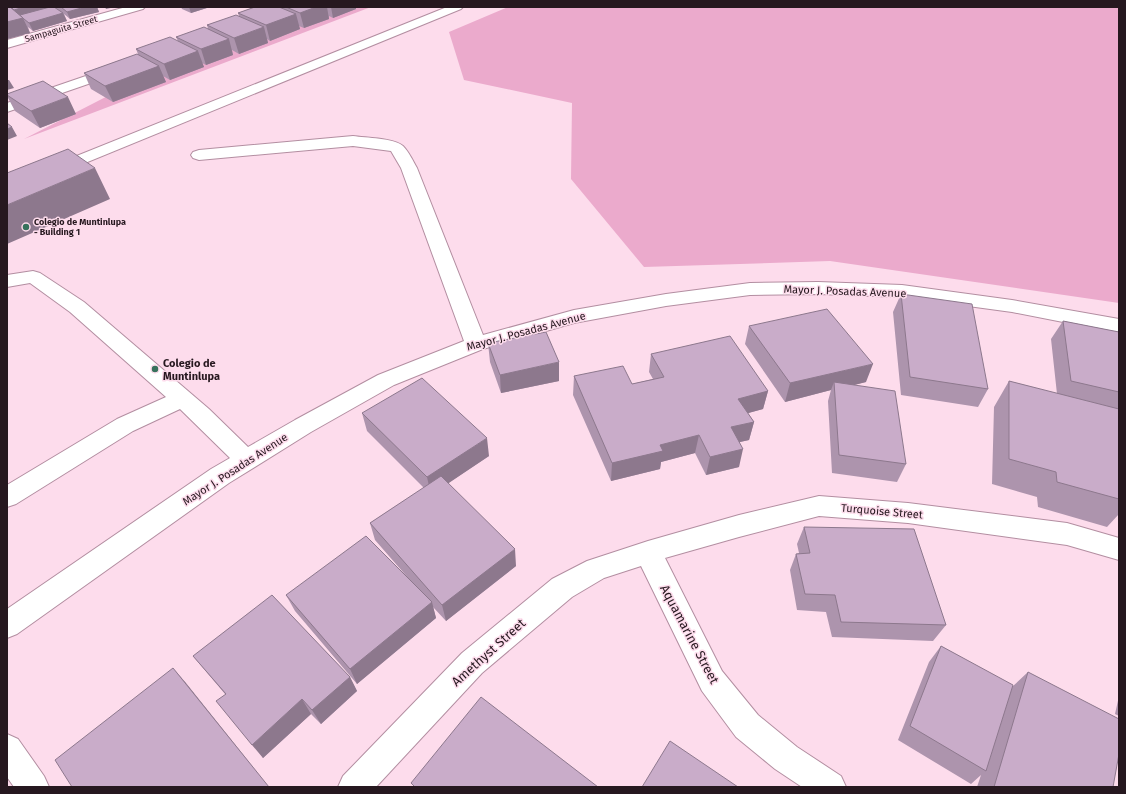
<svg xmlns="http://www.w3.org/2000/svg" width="1126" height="794" font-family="'Fira Sans',sans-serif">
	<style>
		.green { fill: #ebaacc }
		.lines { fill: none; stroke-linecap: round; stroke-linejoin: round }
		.minor-casing { stroke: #b38ea1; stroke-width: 2 }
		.minor { fill: #fff; fill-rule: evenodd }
		.wall { fill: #ad94ad }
		.shaded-wall { fill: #8d788d }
		.building { fill: #c9acc9; stroke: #8d788d }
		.poi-dot { fill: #37725c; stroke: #fddcec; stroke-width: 1.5 }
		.labels { text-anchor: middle; stroke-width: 3; stroke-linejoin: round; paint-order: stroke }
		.far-street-label { font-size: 9px; fill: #26181f; stroke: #fddcec }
		.far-poi-label { font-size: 9px; font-weight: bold; fill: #26181f; stroke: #fddcec; text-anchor: start }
		.street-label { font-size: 11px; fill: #26181f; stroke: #fddcec }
		.poi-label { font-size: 11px; font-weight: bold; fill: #26181f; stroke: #fddcec; text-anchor: start }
		.near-street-label { font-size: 13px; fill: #26181f; stroke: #fddcec }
	</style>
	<rect width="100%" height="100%" fill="#fddcec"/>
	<!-- green -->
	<path class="green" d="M281 7H371L24 139Z
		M508 7H1119V303L830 261 644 267 571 179 572 103 464 80 449 32Z"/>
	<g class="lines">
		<!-- minor casing -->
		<g class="minor-casing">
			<path id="minor" d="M126 7H145L143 9 7 48V40Z
				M447 7H463L461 9 7 195V184Z
				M115 66 120 67 122 70 120 73 7 112V103Z
				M353 136C366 138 394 138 403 146 409 152 413 161 417 168L483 335 574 310 666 294 750 283 818 282 902 285 1012 300 1119 319V333L1012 312 902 297 818 294 750 295 666 306 574 323 483 349 394 385 311 432 229 483 17 634 7 638V609L211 469 230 458 180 409 133 431 16 504 7 507V485L117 419 166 397 70 312 30 283 7 287V275L33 271 40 273 84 302 209 409 248 447 295 420 378 375 464 341 401 168 391 151 353 146 199 160 193 158 191 155 193 152 199 150Z
				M819 496 908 503 1067 523 1119 538V560L1067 545 908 523 819 516 739 537 665 558 722 671 758 715 797 747 841 776 846 787H802L775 769 736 737 702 691 641 566 604 578 572 597 482 673 376 787H338L343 776 462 653 552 579 587 561 648 541 739 515Z
				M7 734 18 739 44 776 49 787H14L7 777Z"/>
		</g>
		<!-- minor -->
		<use href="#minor" class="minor"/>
	</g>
	<!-- wall -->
	<path class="wall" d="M7 7H97L99 12 70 19 64 14 67 21 33 31 28 27 30 33 7 39Z
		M181 7H210L191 13 182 9Z
		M255 7H356V9L333 18 329 16V19L304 28 299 26 300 29 270 41 267 39 268 43 239 54 232 50 233 55 206 65 202 63 204 67 170 80 163 76 166 82 113 102 91 89 84 73 138 54 136 49 178 41 176 37 208 29 207 25 239 16 238 13Z
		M7 94 76 114 40 128 15 111 7 96Z
		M901 294 988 389 978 407 901 395 893 312Z
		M1063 321 1119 332V514L1107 527 1038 507 1037 497 992 484 994 407 1009 381 1057 394 1051 339Z
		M749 326 866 382 853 385 906 464 897 482 832 473 828 401 831 390 785 402 745 344Z
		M488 343 559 381 501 393 490 362Z
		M651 354 768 391 763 409 748 413 754 422 749 440 740 442 739 467 706 475 695 453 661 462 660 469 611 481 573 395 574 376 632 384 653 379 649 372Z
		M362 413 489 456 448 483 516 566 446 621 433 607 436 618 357 684 295 611 286 595 409 579 375 540 370 523 424 488 367 431Z
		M804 527 946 625 933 641 832 637 826 612 797 610 790 570 796 554 799 553 797 544Z
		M941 646 1012 687 1028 672 1113 787H977L981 775 971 784 898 740 929 662Z
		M193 656 350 677 357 691 321 724 311 714 263 758 225 694Z
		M1119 696V716L1115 714Z"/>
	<!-- shaded-wall -->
	<path class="shaded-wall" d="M24 7H48L50 9 18 17 14 10Z
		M85 7H97L99 12 70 19 67 12Z
		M105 7H115L106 9Z
		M189 7H210L191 13Z
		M316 7H327L329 19 304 28 300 13Z
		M331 7H356V9L333 18Z
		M63 13 67 21 33 31 29 23Z
		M296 14 300 29 270 41 266 25Z
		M23 18 30 33 7 39V22Z
		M264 27 268 43 239 54 234 38Z
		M229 39 233 55 206 65 201 49Z
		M198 51 204 67 170 80 164 64Z
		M159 66 166 82 113 102 105 86Z
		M7 80H9L14 88 7 90Z
		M68 97 76 114 40 128 31 111Z
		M12 127 17 136 7 140V129Z
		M95 168 110 199 7 244V205Z
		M559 362V381L501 393 500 375Z
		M873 364 866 382 835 390 834 382 831 390 785 402 790 383Z
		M768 391 763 409 734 417 738 399Z
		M754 422 749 440 726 445 731 427Z
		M699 435 695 453 661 462 660 469 611 481 612 463 660 445Z
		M487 438 489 456 431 495 427 477Z
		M743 449 739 467 706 475 710 457Z
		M515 549 516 566 446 621 442 605Z
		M432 602 436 618 357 684 350 669Z
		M173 668 186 683 269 787Z
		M350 677 357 691 321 724 312 710Z
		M302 699 311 714 263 758 252 745Z"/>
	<!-- building -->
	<path class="building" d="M7 7H10L23 18 7 22Z
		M11 7H24L14 10Z
		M50 7H54L63 13 29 23 24 19 20 15Z
		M61 7H85L67 12Z
		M255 7H279L296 14 266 25 238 13Z
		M286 7H316L300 13Z
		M236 15 264 27 234 38 207 25Z
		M204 27 229 39 201 49 176 37Z
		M170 37 198 51 164 64 136 49Z
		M137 54 159 66 105 86 84 73Z
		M43 81 68 97 31 111 7 95V94Z
		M7 123 12 127 7 129Z
		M68 149 95 168 7 205V173Z
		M901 294 972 304 988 389 910 377Z
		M827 309 873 364 790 383 749 326Z
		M1063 321 1119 332V392L1071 381Z
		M546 332 559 362 500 375 488 343Z
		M730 336 768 391 738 399 754 422 731 427 743 449 710 457 699 435 660 445 663 451 612 463 574 376 623 366 632 384 664 377 651 354Z
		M422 378 487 438 427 477 362 413Z
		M1009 381 1119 409V499L1057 482 1056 472 1009 459Z
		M834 382 895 391 906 464 839 455Z
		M441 476 515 549 442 605 370 523Z
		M804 527 914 529 946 625 841 622 835 595 805 594 796 554 810 553Z
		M366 536 432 602 350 669 286 595Z
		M272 595 350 677 312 710 302 699 252 745 216 701 226 694 193 656Z
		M941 646 1013 685 986 771 910 726Z
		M173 668 269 787H72L55 760Z
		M1028 672 1119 719V754L1113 787H994Z
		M481 697 598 787H415L411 783Z
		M670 741 738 787H642Z"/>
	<!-- markers -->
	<g class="poi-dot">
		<circle cx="26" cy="227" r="4"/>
		<circle cx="155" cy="369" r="4"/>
	</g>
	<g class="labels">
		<!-- far-street labels -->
		<g class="far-street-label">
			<text transform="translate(61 29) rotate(-16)" y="3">Sampaguita Street</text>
		</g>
		<!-- far-poi labels -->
		<g class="far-poi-label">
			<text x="34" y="225">Colegio de Muntinlupa<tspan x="34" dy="10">- Building 1</tspan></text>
		</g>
		<!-- street labels -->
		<g class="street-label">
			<text transform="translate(845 291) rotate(2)" y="4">Mayor J. Posadas Avenue</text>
			<text transform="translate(526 331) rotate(-15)" y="4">Mayor J. Posadas Avenue</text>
			<text transform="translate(235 469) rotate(-33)" y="4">Mayor J. Posadas Avenue</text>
			<text transform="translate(882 511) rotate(5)" y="4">Turquoise Street</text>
		</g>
		<!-- poi labels -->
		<g class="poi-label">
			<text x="163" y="367">Colegio de<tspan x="163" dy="13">Muntinlupa</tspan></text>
		</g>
		<!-- near-street labels -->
		<g class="near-street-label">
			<text transform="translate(690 634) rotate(62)" y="5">Aquamarine Street</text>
			<text transform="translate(488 652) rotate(-42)" y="5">Amethyst Street</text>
		</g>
	</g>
	<!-- border -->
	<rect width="1126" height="794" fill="none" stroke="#26181f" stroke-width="16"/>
</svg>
